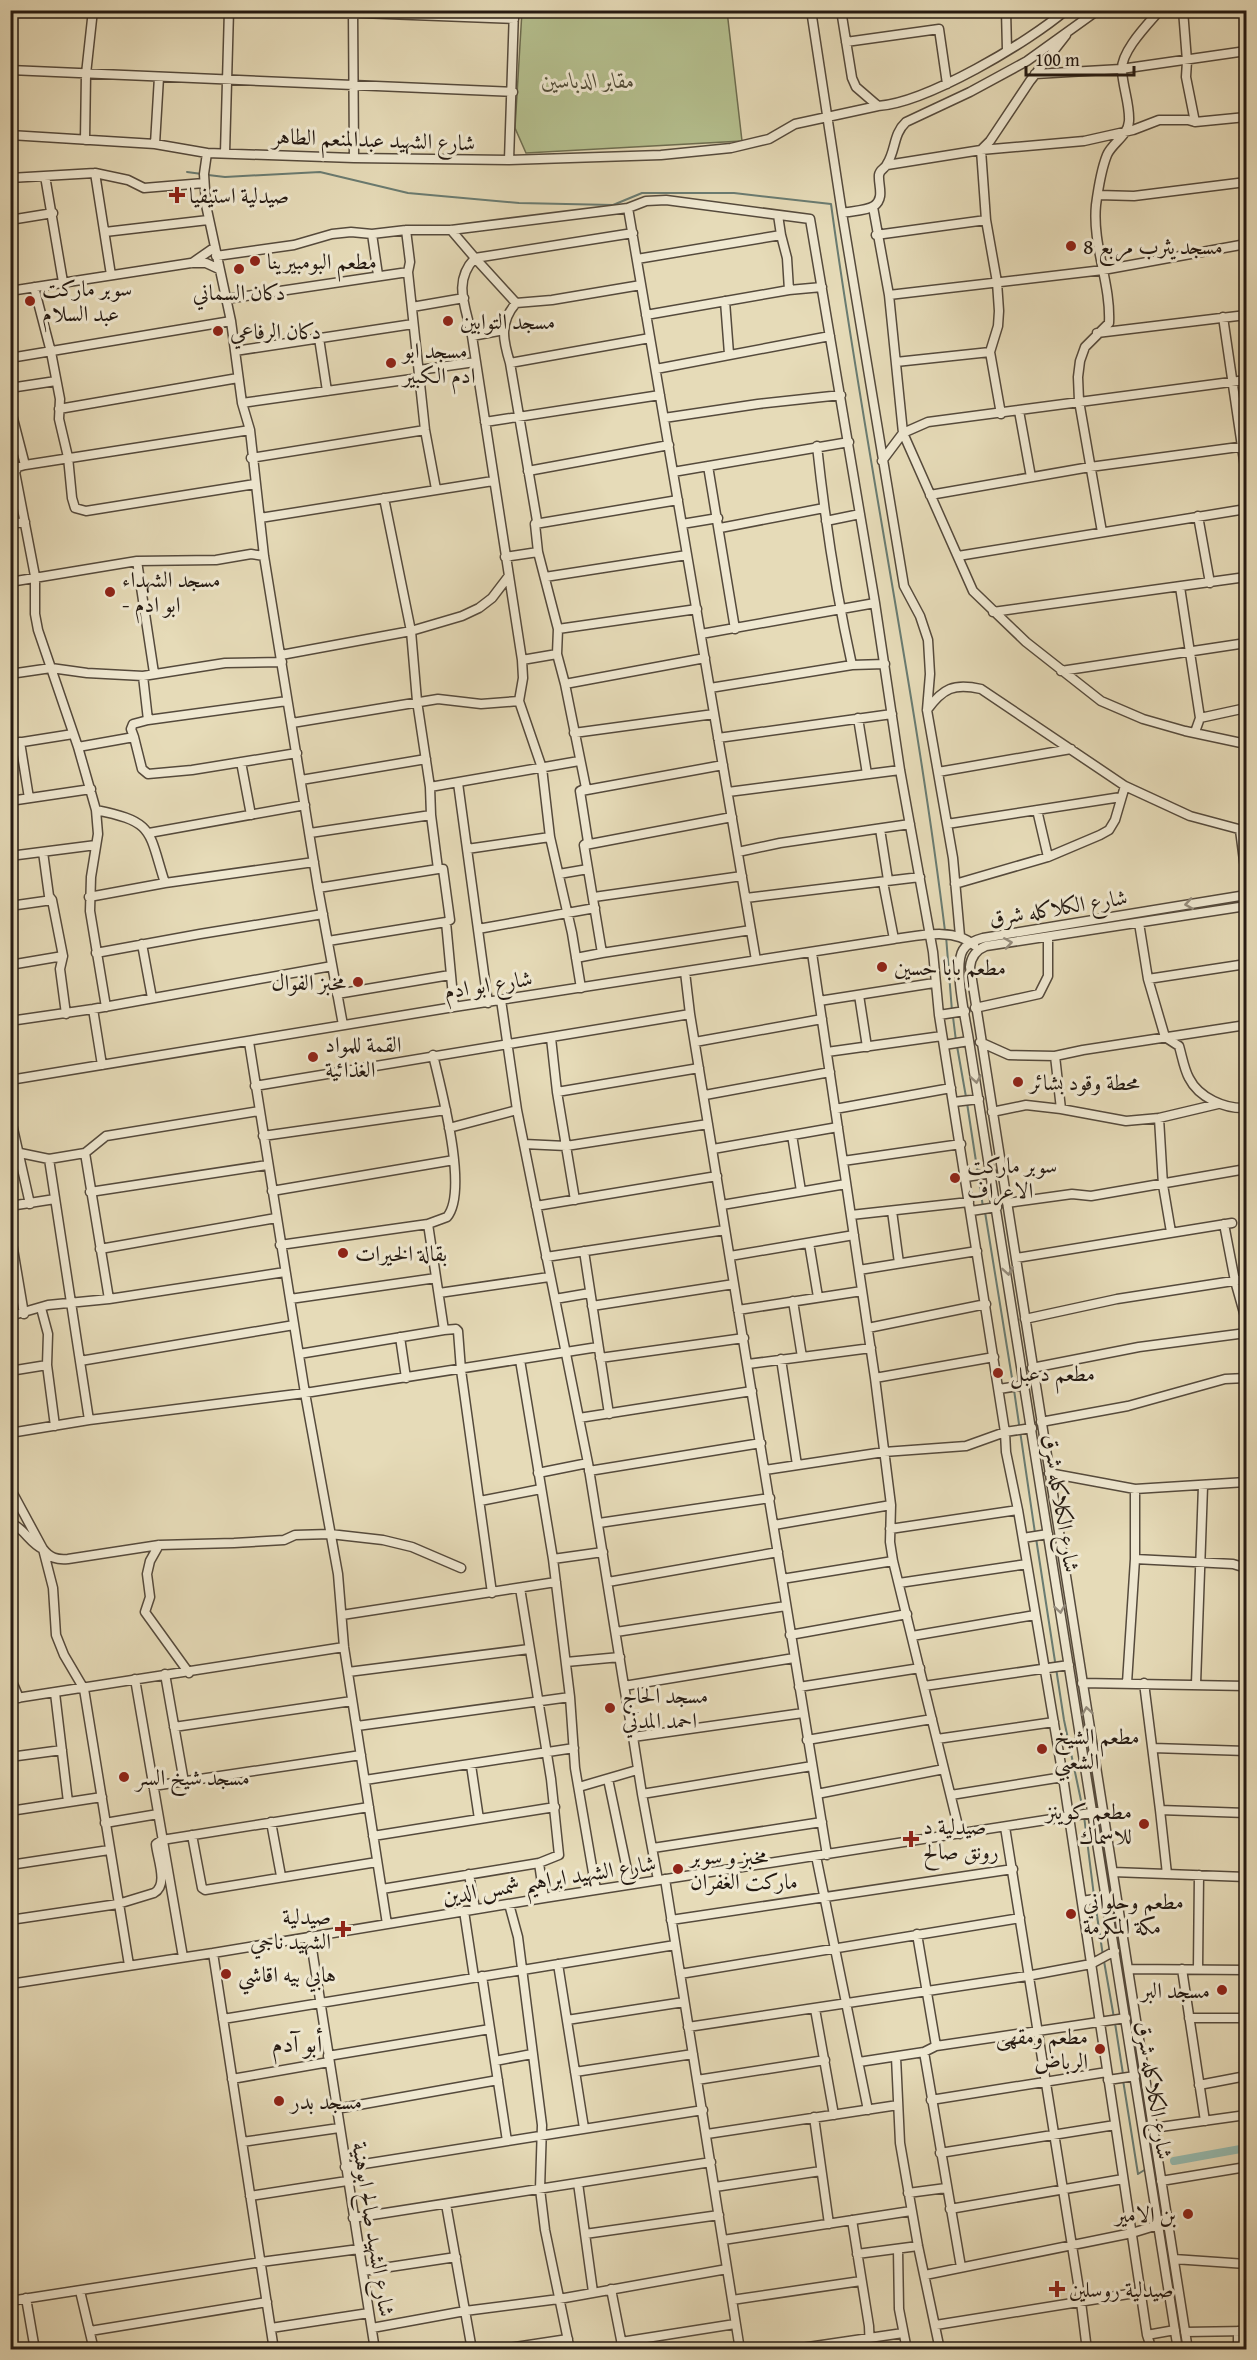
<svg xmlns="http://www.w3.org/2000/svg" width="1257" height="2360" font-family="'Gentium Book Plus',Amiri,serif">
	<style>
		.green { fill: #b5c08f; stroke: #6d6d50; stroke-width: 1.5 }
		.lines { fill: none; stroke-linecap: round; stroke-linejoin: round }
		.stream { stroke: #697b71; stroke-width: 2 }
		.canal { stroke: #96bbb0; stroke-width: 8 }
		.minor-casing { stroke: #554a3c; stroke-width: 11 }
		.minor { stroke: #efe8d1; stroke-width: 8 }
		.oneway { stroke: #948b7b }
		.poi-dot { fill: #8f2418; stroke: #efe8d1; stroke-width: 2 }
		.labels { text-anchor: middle; stroke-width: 6; stroke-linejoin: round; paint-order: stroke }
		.park-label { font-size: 22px; font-style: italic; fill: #504c38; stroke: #efe8d1 }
		.street-label { font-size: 22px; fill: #251a12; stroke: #efe8d1 }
		.poi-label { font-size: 22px; fill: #251a12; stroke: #efe8d1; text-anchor: start }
		.neighbourhood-label { font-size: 24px; fill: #251a12; stroke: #efe8d1 }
	</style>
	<rect width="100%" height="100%" fill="#e6dbb8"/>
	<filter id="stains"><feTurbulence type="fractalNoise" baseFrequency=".00333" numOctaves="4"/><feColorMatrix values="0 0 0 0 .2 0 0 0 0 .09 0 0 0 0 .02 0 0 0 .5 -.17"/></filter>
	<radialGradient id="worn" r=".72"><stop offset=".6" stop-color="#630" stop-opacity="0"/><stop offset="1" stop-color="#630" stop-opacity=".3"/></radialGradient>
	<!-- green -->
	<path class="green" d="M522 11H727L742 141 526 153 515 128Z"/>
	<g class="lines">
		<!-- stream -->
		<path class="stream" d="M187 172 202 174
			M208 175 225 177 320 172 408 193 519 203 613 205 642 193H734L831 204C864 447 915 687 945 931
			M946 936 952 1011
			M953 1017 956 1041
			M957 1046 966 1097
			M967 1103 983 1207
			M985 1212 1013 1384
			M1014 1390 1035 1533
			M1036 1538 1064 1720 1083 1810
			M1084 1816 1094 1896
			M1095 1902 1103 1956
			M1104 1961 1114 2018
			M1115 2023 1123 2074
			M1123 2080 1138 2174 1146 2169"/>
		<!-- canal -->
		<path class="canal" d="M1174 2161 1246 2148"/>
		<!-- minor casing -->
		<g class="minor-casing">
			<path id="minor" d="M282 10 514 19
				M353 10 354 158
				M811 10 842 213 904 586 920 616 928 640 930 674 927 710 953 858 960 936
				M841 10 852 78 856 87 878 106
				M1006 10 1007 50
				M1183 10 1187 61 1186 77 1195 122
				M846 42 939 29 947 84
				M10 70 513 92
				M1035 74 1121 69 1246 51
				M10 135 155 144 207 153
				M85 140 86 74 93 10
				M155 144 159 77
				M225 153 229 10
				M509 160 661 155 731 148 769 139 795 124 878 106C926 103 1029 42 1066 10
				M887 165 981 150 1084 141 1133 130 1159 120H1188L1195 122 1246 117
				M95 173 111 275
				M45 176 63 282
				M10 178 95 173 128 180 144 188 204 183
				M1098 195 1134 196 1246 182
				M873 207 889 295 903 433 973 591 1026 642 1101 701 1143 719 1185 731 1246 744
				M628 208 756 960
				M842 213C851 211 866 211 874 206 885 198 878 185 879 175 880 169 885 169 887 164 896 150 893 134 906 122L970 92 1027 61 1098 10
				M778 215 781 235
				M10 220 53 213
				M406 230 410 262 408 272
				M451 230 475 258C452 282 466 307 472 336L522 660 523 678 519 701 542 768 550 837 572 933 581 988
				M105 232 208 220
				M372 234 378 275
				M876 235 986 220
				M216 256 294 245 332 234 351 232 372 234 406 230H451L628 208 646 201 666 200 810 219 875 603 900 770 933 952 939 1015 1005 1432 1006 1452 1018 1510 1063 1777 1147 2335 1152 2350
				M475 258 516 303 552 300 641 285
				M475 258 633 233
				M637 259 781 235 787 258 789 290
				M192 263 215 247
				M34 287 51 352 60 399 59 419 68 457 72 498 75 508 86 511 255 484
				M10 291 191 263H206L219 269
				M889 295 1103 270 1246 244
				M226 299 408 272 425 430 436 489
				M725 301 729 354
				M516 303C499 323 503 340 510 363L537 521 535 524 678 500
				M412 307 464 298
				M646 315 789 290 822 287
				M1223 317 1246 474
				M1097 333 1246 315
				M472 336 504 330
				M319 338 327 391
				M235 351 413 324
				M10 358 231 321
				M896 362 990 352
				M510 363 650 338
				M656 369 830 336
				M419 370 475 362
				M10 388 56 381
				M242 403 419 378
				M10 407 25 465
				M59 409 238 378
				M1019 411 1031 477
				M1001 414 990 352 998 326 999 311 997 282 986 220 981 150 990 141 1030 81 1066 35
				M664 418 758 404 841 395
				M485 422 660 395
				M817 446C825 520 836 593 852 665
				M251 458 425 430
				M882 461 903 433 928 422 1246 380
				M708 466 735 629
				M528 471 669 445
				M673 472 849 442
				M930 495 1090 467 1246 446
				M384 498 411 631 417 701 430 787 431 815 438 869H443L450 920 446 922 454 1007
				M1198 516 1210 583
				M260 518 493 481
				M826 521 860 514
				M10 524 25 522
				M535 524 538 552 558 629 557 654 565 684 586 788 580 791 588 842 584 845 602 953 576 958
				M682 524 718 518
				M720 528 824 508
				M1102 532 1079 401 1078 377 1080 361 1085 347 1109 323C1111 283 1092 245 1096 205 1098 190 1101 170 1107 155 1112 143 1128 136 1129 121 1130 105 1123 88 1122 71 1120 52 1148 24 1160 10
				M958 556 1246 509
				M505 557 538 552
				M137 561 154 673
				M545 577 687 555
				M10 582 137 561 216 560 251 554 264 556
				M1180 587 1200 718
				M993 612 1246 577
				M558 629 697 609
				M701 634 875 603
				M281 655 411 631 462 616 479 608 492 598 508 577
				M522 660 557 654
				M1061 671 1246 643
				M10 674 51 668 87 673 143 676 225 663 282 662
				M565 684 705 658
				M710 688 852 665 885 664
				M927 710C943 688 954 683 981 689L1125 786 1190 816 1246 831
				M858 718 867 774
				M148 720 287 701
				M292 723 438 699 481 704 519 701
				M1195 732 1200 718 1246 708
				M574 733 714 714
				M134 737 142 769 148 774 192 770 297 753
				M718 738 892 714
				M20 742 29 798
				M10 744 73 734
				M78 747 134 737 131 729 133 724 148 720 143 676
				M241 762 251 815
				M938 772 1071 749
				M301 780 426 759
				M458 783 488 1003
				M430 787 579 761
				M581 791 723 765
				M728 792 900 770
				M10 801 91 789
				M96 810C155 822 148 830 165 883
				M1037 810 1048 857
				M947 824 1121 797
				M880 829 888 880 883 882 894 939
				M1240 830 1246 876
				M149 833 305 805
				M310 833 431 815
				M585 845 732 817
				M467 849 550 837
				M43 852 49 896 52 900 63 956 60 969 66 1014
				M738 852 780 843 910 824
				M10 856 96 845
				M559 874 588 869
				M955 884 1048 857 1100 835 1109 830 1115 820 1125 786
				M318 888 438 869
				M89 897 165 883 314 862
				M594 897 742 876
				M746 898 920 877
				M10 906 52 900
				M1139 923 1148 979 1165 1037 1179 1046C1182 1056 1184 1069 1189 1078 1199 1098 1225 1109 1246 1108
				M478 929 595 908
				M328 941 446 922
				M142 944 152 998
				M96 953 200 934 323 914
				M602 953 751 930
				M812 953 875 1378 891 1505 890 1542 893 1561 960 1834
				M10 965 63 956
				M685 972 690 1014 827 1855
				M1148 979 1246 964
				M337 994 450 975
				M859 995 867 1047
				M501 1000 517 1110 588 1463 624 1686
				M819 1001 934 983
				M106 1007 90 911 91 877 98 834 96 810 78 747 38 630 35 614V576L15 472 18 467 25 465 250 430
				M975 1008 1039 994 1048 976V937
				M93 1009 102 1065
				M939 1015 965 1011
				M10 1021 93 1009 332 966
				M343 1025 318 888 264 556 250 430 242 403 231 321 206 205 204 174 207 153 354 158 509 160 514 10
				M551 1038 557 1092 575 1200
				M249 1042 305 1393 338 1574 344 1647 387 1924
				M695 1042 822 1019
				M980 1042 1009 1055 1055 1056 1083 1050 1246 1025
				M944 1045 969 1041
				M827 1052 942 1036
				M433 1055C441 1089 469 1191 447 1217L428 1224 444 1330 456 1329 458 1331 461 1370 492 1593
				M1055 1056 1061 1109
				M10 1080 454 1007 894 939C918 936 954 927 974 945
				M255 1086 690 1014
				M557 1092 699 1068
				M705 1095 830 1072
				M954 1102 979 1099
				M835 1109 951 1088
				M992 1112 1026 1105 1061 1109 1126 1121 1159 1118 1218 1104
				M10 1115 30 1204
				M1159 1118 1163 1185 1171 1232
				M449 1128 517 1110
				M792 1135 801 1191
				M263 1136 446 1110
				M524 1144 566 1146 708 1124
				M713 1149 838 1127
				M20 1153 49 1159 85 1153 106 1136 259 1111
				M85 1153 109 1299
				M49 1159 89 1420
				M843 1161 961 1144
				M966 1177 992 1173
				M272 1191 454 1160
				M90 1192 267 1165
				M1007 1203 1072 1194 1091 1196 1246 1169
				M722 1205 846 1184
				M10 1206 55 1199
				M536 1206 717 1176
				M892 1211 899 1263
				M971 1211 997 1207
				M851 1215 969 1202
				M1224 1224 1235 1281 1246 1320
				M10 1231 24 1314
				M809 1243 818 1297
				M280 1245 428 1224
				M100 1249 276 1218
				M584 1251 609 1414
				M730 1256 854 1235
				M546 1257 725 1230
				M1016 1258 1232 1223
				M859 1270 977 1251
				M439 1293 549 1277
				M290 1299 436 1278
				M555 1299 590 1293
				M793 1301 802 1357
				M592 1306 734 1284
				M41 1308 48 1334 47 1365 55 1426
				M738 1310 862 1291
				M10 1316 48 1305 109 1299 285 1272
				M1025 1319 1117 1299 1246 1279
				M868 1328 986 1304
				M400 1337 406 1378
				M299 1354 444 1330
				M600 1358 744 1338
				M781 1359 797 1465
				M520 1360 553 1559 570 1697 575 1768 596 1890
				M80 1361 294 1325
				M748 1364 871 1348
				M1032 1368 1139 1347 1246 1333
				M10 1371 47 1365
				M875 1378 994 1357
				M999 1389 1025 1385
				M579 1418 752 1391
				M1041 1422 1128 1406 1225 1379 1246 1378
				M10 1433 89 1420 305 1393 598 1347
				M765 1470 884 1452 966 1446 1005 1432 1032 1428
				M589 1471 761 1443
				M538 1473 588 1463
				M1049 1473 1135 1489 1246 1482
				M10 1488 43 1549C50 1558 57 1560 68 1559L159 1545 234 1543 284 1540 295 1535 330 1534 383 1540 412 1547 461 1568
				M480 1501 541 1489
				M599 1523 770 1498
				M774 1525 891 1505
				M10 1526 13 1524C26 1531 30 1543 43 1549L53 1588 56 1635 64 1655 84 1689 129 1965
				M890 1529 1018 1510
				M1023 1538 1048 1534
				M159 1545 150 1561 147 1574 150 1597 145 1612 189 1673
				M553 1559 603 1552
				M1135 1559 1233 1564 1246 1568
				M782 1579 893 1561
				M608 1582 778 1552
				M899 1583 1027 1564
				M342 1615 556 1582
				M616 1632 786 1606
				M790 1635 907 1614
				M912 1636 1035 1615
				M794 1658 624 1686 633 1737 803 1713
				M566 1662 620 1657
				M348 1672 529 1649
				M165 1674 184 1782
				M10 1677 19 1698
				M135 1679 183 1957
				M1082 1683 1246 1686
				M1127 1683 1135 1559V1489
				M1144 1683 1160 1810 1246 1813
				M1196 1684 1203 1486
				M924 1686 1069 1665
				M799 1687 920 1668
				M55 1693 68 1802
				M10 1699 344 1647
				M357 1726 570 1697
				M174 1727 352 1701
				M633 1737 642 1794
				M937 1739 1054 1722
				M807 1740 932 1719
				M1153 1748 1246 1751
				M10 1757 62 1750
				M471 1765 479 1819
				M608 1779 630 1884
				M365 1780 574 1748
				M153 1786 361 1755
				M579 1787 637 1770
				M817 1794 944 1769
				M951 1795 1063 1777
				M1160 1810 1167 1874
				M10 1811 102 1797
				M271 1822 281 1876
				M105 1823 158 1814
				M1005 1827 1081 2302 1087 2350
				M192 1835 202 1888 205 1890 377 1862
				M373 1836 555 1807
				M653 1848 822 1822
				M816 1856 868 2110
				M539 1863 544 1898
				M10 1865 109 1850
				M1113 1872 1246 1877
				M469 1874 475 1909
				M665 1879 740 2350
				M658 1880 642 1794 812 1766
				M382 1889 539 1863 559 1855 551 1779 520 1588
				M1082 1901 1107 1897
				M509 1904 518 1937 542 2125 540 2189 545 2230 570 2350
				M464 1911 474 1977
				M10 1920 118 1904 154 1893C169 1885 157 1858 156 1844L162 1840 369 1807
				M671 1920 1013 1869
				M917 1934 936 2046
				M310 1936 375 2350
				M213 1953 274 2350
				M558 1964 584 2128
				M1128 1969 1246 1970
				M1182 1969 1205 2121
				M1198 1969 1199 1875
				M680 1974 1020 1918
				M482 1976 507 2141
				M10 1984 213 1953 544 1898 1097 1812
				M815 2009 834 2115
				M1189 2018H1246
				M223 2019 675 1945
				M567 2020 684 2002
				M688 2027 1027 1976 1091 1964 1115 1951
				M924 2052 961 2267
				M328 2056 490 2029
				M896 2057 900 2143 918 2246 940 2350
				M495 2061 532 2054
				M859 2062 924 2052 936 2046 1126 2018
				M575 2072 693 2054
				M232 2079 329 2062
				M697 2080 825 2060
				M1108 2080 1135 2076
				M1199 2085 1246 2076
				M931 2100 1107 2072
				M336 2109 498 2080
				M814 2117 829 2224
				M1153 2128 1246 2115
				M707 2134 898 2105
				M242 2142 339 2128
				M940 2153 1115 2125
				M345 2167 703 2110
				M1161 2181 1246 2167
				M578 2183 593 2292
				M715 2187 821 2171
				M908 2193 946 2188
				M250 2196 347 2181
				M446 2204 472 2350
				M950 2209 1123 2179
				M353 2218 711 2162
				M852 2220 869 2326 870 2350
				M585 2234 719 2215
				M723 2240 911 2211
				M898 2249 899 2309 907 2350
				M857 2254 918 2246
				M1174 2259 1246 2264
				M363 2271 456 2257
				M925 2275 1132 2233 1158 2225
				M611 2289 623 2350
				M80 2291 94 2350
				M26 2298 35 2350
				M732 2300 861 2281
				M10 2301 261 2262 359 2249
				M936 2325 1141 2292
				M271 2328 369 2313
				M372 2328 465 2311 559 2299 727 2269
				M90 2331 267 2302
				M1238 2331V2350
				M1185 2332 1246 2331
				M1147 2335 1175 2330
				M621 2342 735 2324
				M496 2350 568 2339
				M788 2350 903 2333
				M1125 2350 1150 2347
				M1178 2350 969 1041C966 1021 953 966 963 950 967 943 975 940 983 938L1246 895
				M1188 2350 970 967C971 957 976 950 986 946L1246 906"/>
		</g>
		<!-- minor -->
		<use href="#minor" class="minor"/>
	</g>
	<!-- one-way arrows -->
	<defs><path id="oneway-chevron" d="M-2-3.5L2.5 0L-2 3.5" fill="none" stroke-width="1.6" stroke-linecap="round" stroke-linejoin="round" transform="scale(1.5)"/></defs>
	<g class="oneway">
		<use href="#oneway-chevron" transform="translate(1189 904) rotate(171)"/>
		<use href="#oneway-chevron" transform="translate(1008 943) rotate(-9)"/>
		<use href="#oneway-chevron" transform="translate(976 1079) rotate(81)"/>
		<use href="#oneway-chevron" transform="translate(1008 1271) rotate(81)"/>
		<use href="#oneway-chevron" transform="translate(1060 1609) rotate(81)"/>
		<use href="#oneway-chevron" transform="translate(1087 1711) rotate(-99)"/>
	</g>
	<!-- markers -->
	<g class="poi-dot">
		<path d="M174 186h6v6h6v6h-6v6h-6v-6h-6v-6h6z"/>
		<circle cx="1071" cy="246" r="6"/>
		<circle cx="255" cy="261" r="6"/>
		<circle cx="239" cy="269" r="6"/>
		<circle cx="30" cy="301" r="6"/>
		<circle cx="448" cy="321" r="6"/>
		<circle cx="218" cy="331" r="6"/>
		<circle cx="391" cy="363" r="6"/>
		<circle cx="110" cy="592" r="6"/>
		<circle cx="882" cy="967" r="6"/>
		<circle cx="358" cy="982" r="6"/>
		<circle cx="313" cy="1057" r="6"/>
		<circle cx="1018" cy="1082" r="6"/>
		<circle cx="955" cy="1178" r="6"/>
		<circle cx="343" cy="1253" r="6"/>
		<circle cx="998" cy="1373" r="6"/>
		<circle cx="610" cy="1708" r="6"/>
		<circle cx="1042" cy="1749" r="6"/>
		<circle cx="124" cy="1777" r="6"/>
		<circle cx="1144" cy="1824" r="6"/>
		<path d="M908 1830h6v6h6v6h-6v6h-6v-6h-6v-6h6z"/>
		<circle cx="678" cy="1869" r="6"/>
		<circle cx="1071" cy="1914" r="6"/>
		<path d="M340 1920h6v6h6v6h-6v6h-6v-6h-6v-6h6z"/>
		<circle cx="226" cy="1974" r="6"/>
		<circle cx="1222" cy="1990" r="6"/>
		<circle cx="1100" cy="2049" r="6"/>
		<circle cx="279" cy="2101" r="6"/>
		<circle cx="1188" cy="2214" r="6"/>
		<path d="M1054 2280h6v6h6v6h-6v6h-6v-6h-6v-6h6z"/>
	</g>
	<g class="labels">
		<!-- park labels -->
		<g class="park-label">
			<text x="588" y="88">مقابر الدباسين</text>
		</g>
		<!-- street labels -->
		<g class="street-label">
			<text transform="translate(374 139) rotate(2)" y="8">شارع الشهيد عبدالمنعم الطاهر</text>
			<text transform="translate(1058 907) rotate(-9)" y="8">شارع الكلاكله شرق</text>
			<text transform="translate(488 984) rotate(-9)" y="8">شارع ابو ادم</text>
			<text transform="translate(1062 1503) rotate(81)" y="8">شارع الكلاكله شرق</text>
			<text transform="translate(549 1879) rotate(-9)" y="8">شارع الشهيد ابراهيم شمس الدين</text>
			<text transform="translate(1155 2090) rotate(81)" y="8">شارع الكلاكله شرق</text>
			<text transform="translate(374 2229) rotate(81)" y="8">شارع الشهيد صالح ابوهنية</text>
		</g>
		<!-- poi labels -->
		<g class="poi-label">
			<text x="189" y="203">صيدلية استيفيا</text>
			<text x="1083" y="254">مسجد يثرب مربع 8</text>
			<text x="267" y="269">مطعم البومبيرينا</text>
			<text x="42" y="296">سوبر ماركت<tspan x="42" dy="25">عبد السلام</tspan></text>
			<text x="239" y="300" text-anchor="middle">دكان السماني</text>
			<text x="460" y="329">مسجد التوابين</text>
			<text x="230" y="339">دكان الرفاعي</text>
			<text x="403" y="358">مسجد ابو<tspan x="403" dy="25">ادم الكبير</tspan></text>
			<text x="122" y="587">مسجد الشهداء<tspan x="122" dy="25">- ابو ادم</tspan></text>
			<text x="894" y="975">مطعم بابا حسين</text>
			<text x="346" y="990" text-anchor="end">مخبز الفوال</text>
			<text x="325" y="1052">القمة للمواد<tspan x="325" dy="25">الغذائية</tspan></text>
			<text x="1030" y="1090">محطة وقود بشائر</text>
			<text x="967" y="1173">سوبر ماركت<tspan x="967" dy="25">الاعراف</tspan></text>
			<text x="355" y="1261">بقالة الخيرات</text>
			<text x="1010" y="1381">مطعم دعبل</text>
			<text x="622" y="1703">مسجد الحاج<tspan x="622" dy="25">احمد المدني</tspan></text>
			<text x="1054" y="1744">مطعم الشيخ<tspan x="1054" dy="25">الشعبي</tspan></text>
			<text x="136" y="1785">مسجد شيخ السر</text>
			<text x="1132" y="1819" text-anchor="end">مطعم كوينز<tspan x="1132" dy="25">للاسماك</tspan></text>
			<text x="923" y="1834">صيدلية د<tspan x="923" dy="25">رونق صالح</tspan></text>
			<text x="690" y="1864">مخبز و سوبر<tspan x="690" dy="25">ماركت الغفران</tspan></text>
			<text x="1083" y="1909">مطعم وحلواني<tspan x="1083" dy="25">مكة المكرمة</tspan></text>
			<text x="331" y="1924" text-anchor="end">صيدلية<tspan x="331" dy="25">الشهيد ناجي</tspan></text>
			<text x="238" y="1982">هابي بيه اقاشي</text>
			<text x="1210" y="1998" text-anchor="end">مسجد البر</text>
			<text x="1088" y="2044" text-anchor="end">مطعم ومقهى<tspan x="1088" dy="25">الرباض</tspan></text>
			<text x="291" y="2109">مسجد بدر</text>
			<text x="1176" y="2222" text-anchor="end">بن الامير</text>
			<text x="1069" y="2297">صيدلية روسلين</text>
		</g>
		<!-- neighbourhood labels -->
		<g class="neighbourhood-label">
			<text x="297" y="2052">أبو آدم</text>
		</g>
	</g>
	<!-- margin -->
	<rect width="1257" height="2360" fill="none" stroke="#e6dbb8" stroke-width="36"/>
	<rect x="12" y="12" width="1233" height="2336" fill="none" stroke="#251a12" stroke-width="3"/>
	<rect x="18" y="18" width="1221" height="2324" fill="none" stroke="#251a12" stroke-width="1.5"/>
	<!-- scale -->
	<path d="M1026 66v9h108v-9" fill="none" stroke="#251a12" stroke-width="3"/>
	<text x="1035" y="66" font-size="18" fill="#251a12" stroke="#efe8d1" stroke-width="4.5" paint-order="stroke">100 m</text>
	<rect width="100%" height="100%" filter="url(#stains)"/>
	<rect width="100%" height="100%" fill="url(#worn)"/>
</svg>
